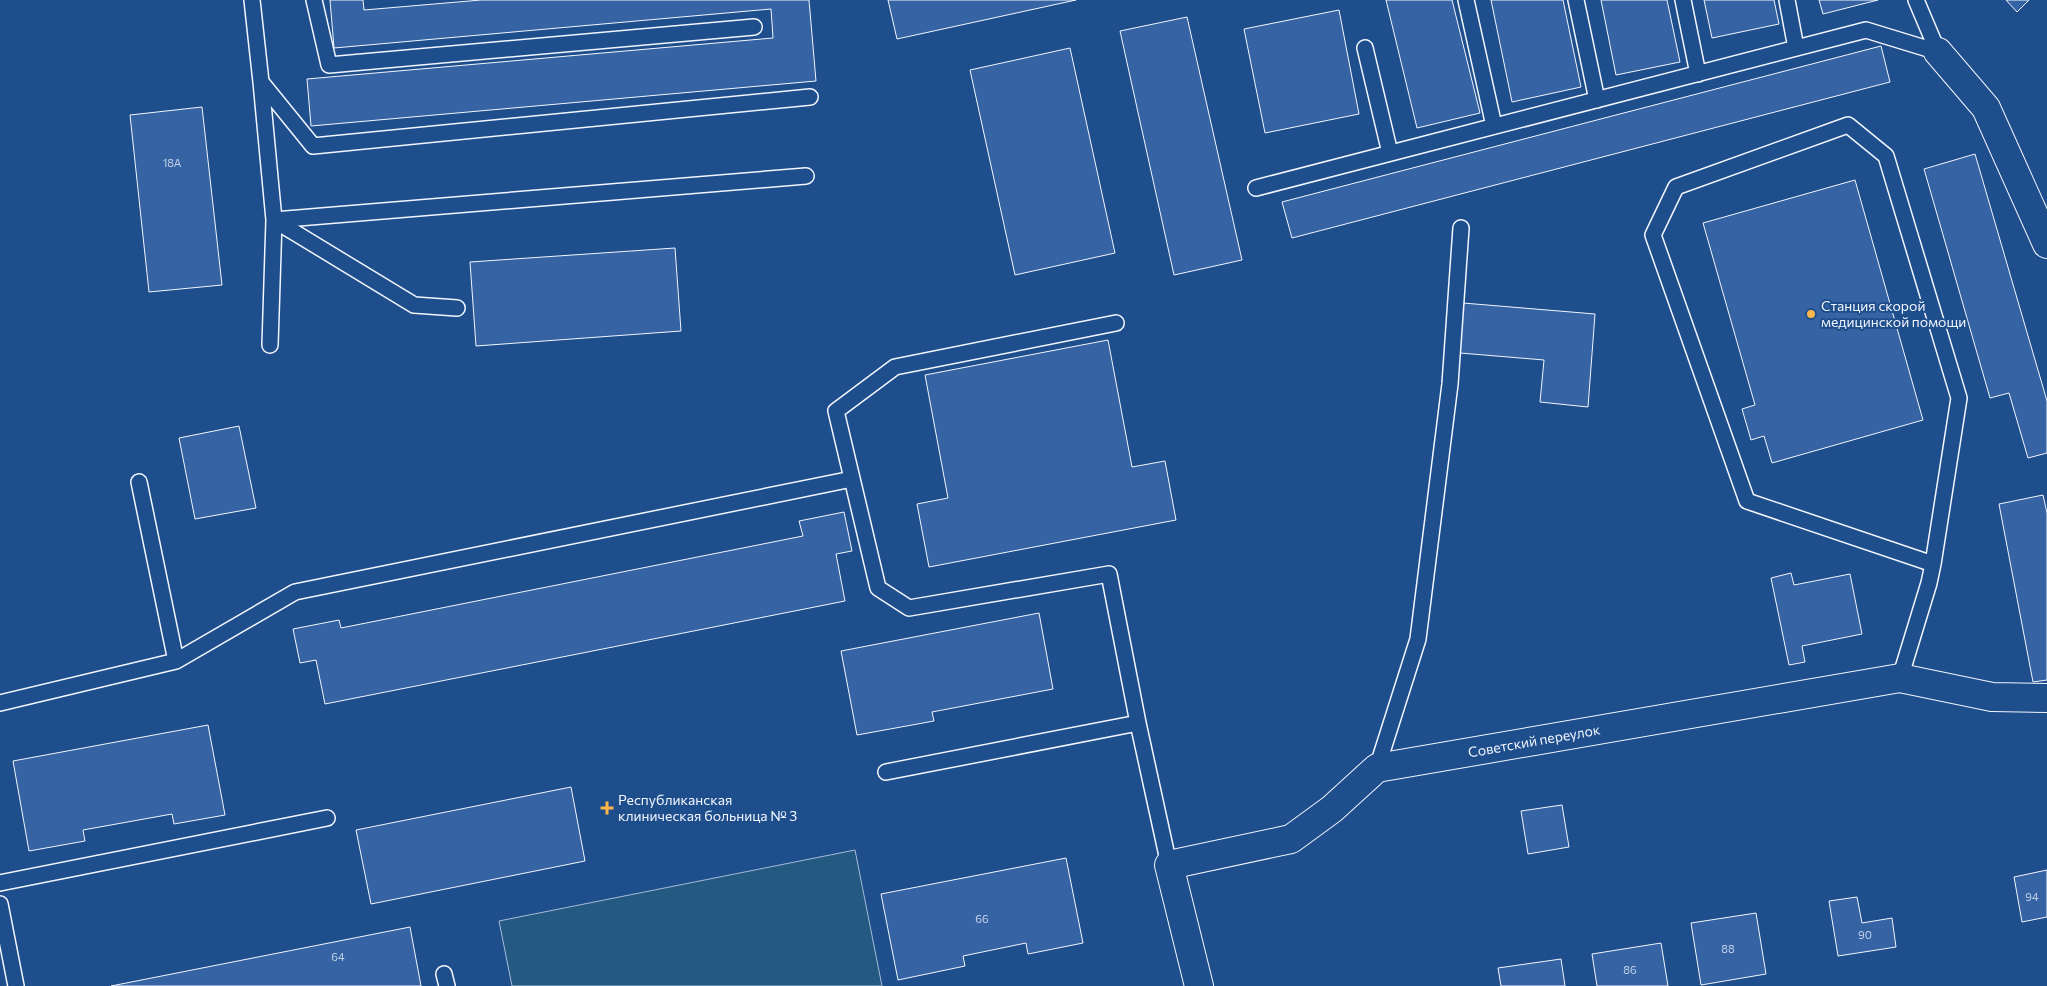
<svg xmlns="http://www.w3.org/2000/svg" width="2047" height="986" font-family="Commissioner,sans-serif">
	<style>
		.green { fill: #245a82; stroke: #a8bbd7 }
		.building { fill: #3563a3; stroke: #f2f6ff }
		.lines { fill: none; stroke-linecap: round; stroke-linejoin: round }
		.service-casing { stroke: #f2f6ff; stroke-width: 18 }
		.minor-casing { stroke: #f2f6ff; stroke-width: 30 }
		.service { stroke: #1f4e8c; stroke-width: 15 }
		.minor { stroke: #1f4e8c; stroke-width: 28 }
		.poi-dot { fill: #ffb74d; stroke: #1f4e8c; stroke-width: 2 }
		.labels { text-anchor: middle; stroke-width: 4; stroke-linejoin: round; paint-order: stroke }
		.number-label { font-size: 11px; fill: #c3d1e8 }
		.poi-label { font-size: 14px; fill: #f2f6ff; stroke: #1f4e8c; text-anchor: start }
		.street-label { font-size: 14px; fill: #f2f6ff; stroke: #1f4e8c }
	</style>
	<rect width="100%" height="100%" fill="#1f4e8c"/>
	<!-- green -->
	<path class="green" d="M855 850 882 986H512L499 921Z"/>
	<!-- building -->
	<path class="building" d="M330 0H363L364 10 481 0H809L816 81 311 126 307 79 773 38 771 9 334 48Z
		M888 0H1076L897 39Z
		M1386 0H1452L1480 113 1417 128Z
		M1491 0H1563L1581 87 1512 102Z
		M1601 0H1667L1680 62 1616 75Z
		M1704 0H1774L1779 24 1712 38Z
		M1819 0H1878L1823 14Z
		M2006 0H2029L2017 12Z
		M1339 10 1359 114 1265 133 1244 29Z
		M1187 17 1242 260 1174 275 1120 31Z
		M1881 46 1890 82 1292 238 1282 202Z
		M1070 48 1115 253 1015 275 970 70Z
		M202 107 222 285 149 292 130 115Z
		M1975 154 2047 401V453L2028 458 2009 393 1990 398 1924 169Z
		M1855 180 1923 420 1772 463 1764 436 1751 440 1742 409 1755 405 1703 223Z
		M675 248 681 331 476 346 470 262Z
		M1463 303 1595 314 1588 407 1540 402 1544 360 1460 353Z
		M1108 340 1132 467 1165 461 1176 520 929 567 917 504 948 498 925 375Z
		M239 426 256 508 195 519 179 438Z
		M2043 495 2047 513V680L2033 682 1999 504Z
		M844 512 852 551 836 554 845 601 325 704 316 660 300 663 293 629 339 620 341 628 803 536 799 521Z
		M1791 573 1794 585 1850 574 1862 634 1802 646 1805 662 1789 665 1771 578Z
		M1039 613 1053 689 932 712 934 721 857 735 841 651Z
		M208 725 225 815 174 824 172 814 83 830 85 841 29 851 13 761Z
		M571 787 585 861 371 904 356 830Z
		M1562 805 1569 847 1528 854 1521 811Z
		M1066 858 1083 943 1028 954 1026 943 963 956 965 966 898 980 881 894Z
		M2047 870V917L2022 922 2014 877Z
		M1857 897 1862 923 1892 918 1896 947 1838 956 1829 901Z
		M1756 913 1766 974 1701 985 1691 923Z
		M410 927 421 986H111Z
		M1661 943 1668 986H1597L1592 954Z
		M1561 959 1565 986H1501L1498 968Z"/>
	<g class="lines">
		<!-- service casing -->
		<g class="service-casing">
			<path id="service" d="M252 0 261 82 313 146 810 97
				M314 0 329 65 754 27
				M1466 0 1494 126
				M1576 0 1597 100
				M1683 0 1698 74
				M1787 0 1796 48
				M1916 0 1938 52
				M1365 48 1390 153
				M261 82 274 220 806 176
				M1256 188 1866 30 1938 52
				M1116 323 895 367 836 411 878 588 909 608 1109 574 1138 723 1169 865
				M270 345 274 220 414 305 457 308
				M139 482 176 661 295 592 852 479
				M1900 678 1929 583 1933 564 1959 398 1886 156 1848 125 1676 187 1653 235 1747 501 1933 564
				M0 703 176 661
				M1377 768 1418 639 1450 384 1461 228
				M886 772 1138 723
				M0 883 327 818
				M0 904 16 986
				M444 974 447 986"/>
		</g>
		<!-- minor casing -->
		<g class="minor-casing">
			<path id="minor" d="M1938 52 1986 108 2047 244
				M1199 986 1169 865 1291 839 1332 809 1377 768 1900 678 1992 697 2047 698"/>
		</g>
		<!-- service -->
		<use href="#service" class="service"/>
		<!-- minor -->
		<use href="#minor" class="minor"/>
	</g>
	<!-- markers -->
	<g class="poi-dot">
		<circle cx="1811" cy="314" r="5"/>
		<path d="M604.5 800.5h5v5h5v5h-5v5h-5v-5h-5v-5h5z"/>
	</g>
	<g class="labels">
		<!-- number labels -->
		<g class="number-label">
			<text x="172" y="167">18А</text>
			<text x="2032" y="901">94</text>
			<text x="982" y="923">66</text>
			<text x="1865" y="939">90</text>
			<text x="1728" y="953">88</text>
			<text x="338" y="961">64</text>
			<text x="1630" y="974">86</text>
		</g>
		<!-- poi labels -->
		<g class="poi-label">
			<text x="1821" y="311">Станция скорой<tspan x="1821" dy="16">медицинской помощи</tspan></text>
			<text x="618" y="805">Республиканская<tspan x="618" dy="16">клиническая больница № 3</tspan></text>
		</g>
		<!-- street labels -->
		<g class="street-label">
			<text transform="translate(1534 741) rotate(-10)" y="5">Советский переулок</text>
		</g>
	</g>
</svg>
